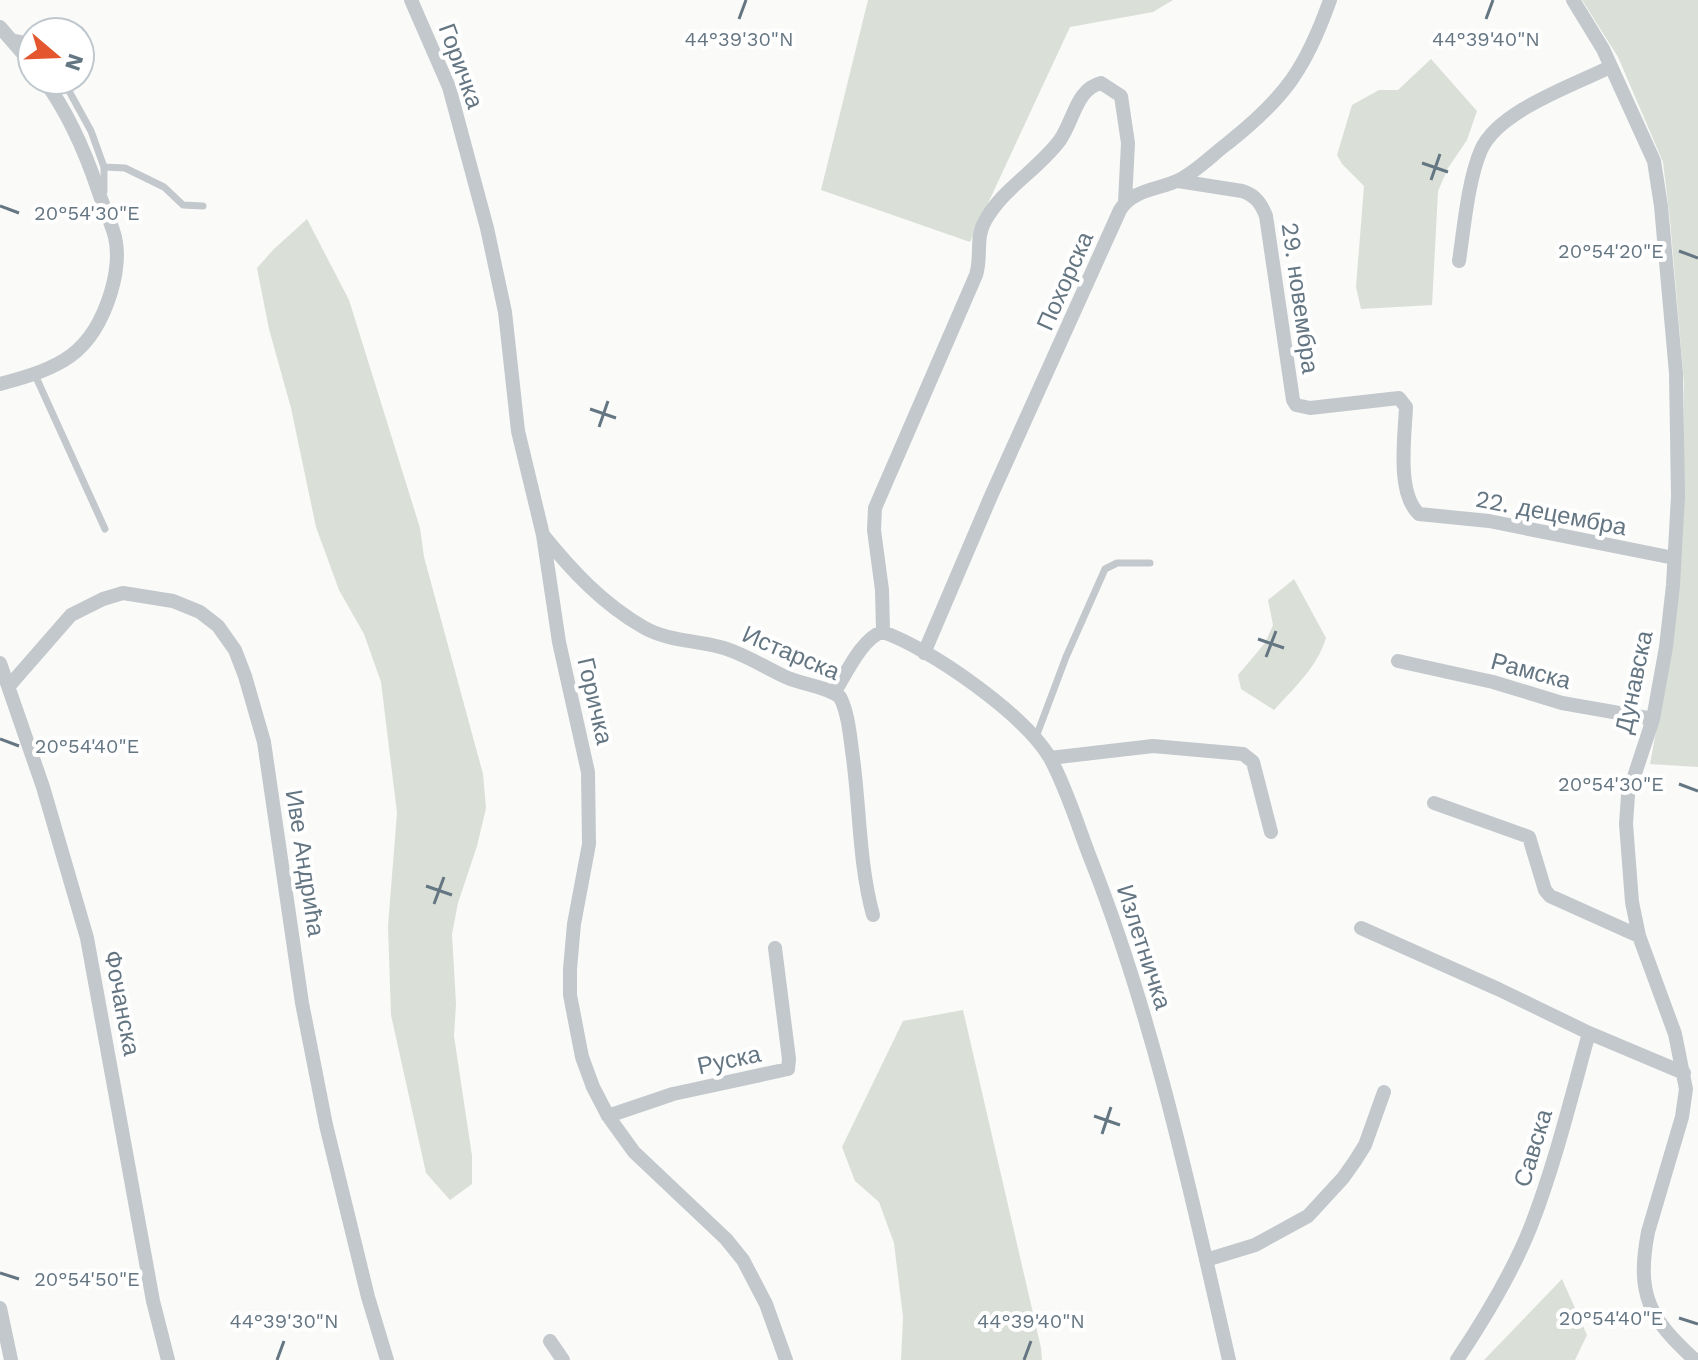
<svg xmlns="http://www.w3.org/2000/svg" width="1698" height="1360" font-family="'Work Sans',sans-serif">
	<style>
		.green { fill: #dadfd7 }
		.lines { fill: none; stroke-linecap: round; stroke-linejoin: round }
		.lane { stroke: #c3c8cc; stroke-width: 7 }
		.street { stroke: #c3c8cc; stroke-width: 14 }
		.ticks { fill: none; stroke: #657683; stroke-width: 3 }
		.labels { text-anchor: middle; stroke-width: 8; stroke-linejoin: round; paint-order: stroke }
		.street-label { font-size: 24px; fill: #657683; stroke: #fff }
		.ticks-label { font-size: 20px; text-anchor: middle; fill: #657683; stroke: #fff; stroke-width: 8; stroke-linejoin: round; paint-order: stroke }
	</style>
	<rect width="100%" height="100%" fill="#fafaf8"/>
	<!-- green -->
	<path class="green" d="M868 0H1173L1153 12 1070 27 970 242 821 190Z
		M1582 0H1698V767L1650 764 1670 655 1684 490V383L1670 220 1663 162 1618 57Z
		M1431 59 1477 111 1467 140 1448 168 1438 191 1432 305 1361 309 1356 287 1364 186 1342 164 1337 155 1352 105 1379 90H1398Z
		M307 219 349 300 420 528 424 557 483 774 486 808 477 846 458 903 452 934 456 1004 454 1036 472 1156V1184L450 1200 426 1173 391 1015 388 926 397 813 381 682 364 634 339 590 316 527 291 408 269 329 257 268 273 250Z
		M1294 579 1326 638C1317 667 1295 687 1274 710L1241 689 1238 675 1265 643 1273 625 1268 600Z
		M963 1010 1041 1348 1042 1360H901L903 1317 894 1243 879 1202 855 1181 842 1147 903 1021Z
		M1562 1279 1587 1335 1575 1360H1484Z"/>
	<g class="lines">
		<!-- lane -->
		<path class="lane" d="M12 37 23 39 32 45
			M63 80 91 131 104 167V191
			M104 167 125 168 164 187 183 205 203 206
			M35 375 105 529
			M1036 737 1066 657 1105 569 1117 563H1150"/>
		<!-- street -->
		<path class="street" d="M411 0 449 87 487 228 505 312 518 431 543 535 559 642 588 772 589 844 574 924 570 969V995L582 1057 593 1087 608 1116 634 1152 726 1239 743 1260 766 1304 786 1360
			M1573 0 1603 49 1654 161 1661 206 1676 373 1678 496 1673 585 1666 647 1653 719 1628 795 1626 824 1632 902 1639 936 1675 1034 1686 1089 1682 1117 1648 1232C1636 1295 1649 1318 1695 1360
			M0 27 32 64
			M1178 181 1242 191C1255 195 1261 203 1266 216L1293 400 1296 405 1310 408 1399 398 1406 407C1405 435 1396 493 1419 514L1489 521 1674 558
			M1459 261C1464 228 1468 180 1481 150 1498 111 1572 86 1610 67
			M0 384C60 368 92 355 111 292 116 275 119 254 115 237 111 221 103 206 98 190 85 151 69 114 44 80
			M543 535C572 571 603 604 643 627 667 641 694 640 720 647 744 653 765 668 788 678 805 685 825 686 840 697 849 715 850 738 853 758 860 810 859 864 873 915
			M883 632 882 590 874 530 875 508 976 275C982 257 975 238 985 221 1003 188 1038 170 1060 140 1074 120 1076 89 1101 83L1121 96 1128 143 1125 202
			M924 653 991 496 1120 210C1133 189 1158 190 1179 180 1197 171 1212 155 1228 143 1285 98 1306 68 1330 0
			M1398 661 1493 682 1562 703 1653 719
			M0 663 43 787 87 938 153 1301 168 1360
			M9 686 71 615 103 599 123 593 173 601 200 612 218 626 235 650 245 676 264 742 302 1003 326 1125 368 1297 387 1360
			M834 693C845 676 863 636 883 632 931 649 1024 714 1050 758 1068 791 1079 830 1093 865 1155 1024 1191 1194 1229 1360
			M1050 758 1153 746 1243 754 1253 762 1271 832
			M1434 803 1529 837 1545 890 1550 896 1639 936
			M1361 928 1498 989 1589 1033
			M608 1116 673 1094 788 1069 789 1059 775 948
			M1206 1260 1255 1245 1308 1216 1343 1178 1355 1161 1365 1145 1384 1092
			M0 1308 11 1360
			M550 1341 563 1360
			M1457 1360C1485 1318 1512 1274 1531 1226 1555 1164 1571 1098 1589 1033L1684 1073"/>
	</g>
	<!-- ticks -->
	<path class="ticks" d="M739 19 746 0M1486 19 1493 0M1422 163 1448 172M1431 180 1440 154M0 206 19 213M1679 251 1698 258M590 409 616 418M599 427 608 401M1258 639 1284 648M1266 657 1276 631M0 739 19 746M1679 784 1698 791M426 886 452 895M434 904 444 877M1094 1116 1120 1125M1102 1134 1111 1107M0 1273 19 1279M1679 1318 1698 1324M277 1360 284 1341M1024 1360 1031 1341"/>
	<g class="labels">
		<!-- street labels -->
		<g class="street-label">
			<text transform="translate(461 66) rotate(70)" y="8">Горичка</text>
			<text transform="translate(1065 281) rotate(-66)" y="8">Похорска</text>
			<text transform="translate(1300 298) rotate(82)" y="8">29. новембра</text>
			<text transform="translate(1551 513) rotate(11)" y="8">22. децембра</text>
			<text transform="translate(791 653) rotate(23)" y="8">Истарска</text>
			<text transform="translate(1531 671) rotate(15)" y="8">Рамска</text>
			<text transform="translate(1634 682) rotate(-78)" y="8">Дунавска</text>
			<text transform="translate(595 701) rotate(77)" y="8">Горичка</text>
			<text transform="translate(305 863) rotate(81)" y="8">Иве Андрића</text>
			<text transform="translate(1144 947) rotate(72)" y="8">Излетничка</text>
			<text transform="translate(122 1003) rotate(79)" y="8">Фочанска</text>
			<text transform="translate(729 1060) rotate(-12)" y="8">Руска</text>
			<text transform="translate(1533 1148) rotate(-73)" y="8">Савска</text>
		</g>
	</g>
	<g class="ticks-label">
		<text x="739" y="46">44°39'30"N</text>
		<text x="1486" y="46">44°39'40"N</text>
		<text x="87" y="220">20°54'30"E</text>
		<text x="1611" y="258">20°54'20"E</text>
		<text x="87" y="753">20°54'40"E</text>
		<text x="1611" y="791">20°54'30"E</text>
		<text x="87" y="1286">20°54'50"E</text>
		<text x="1611" y="1325">20°54'40"E</text>
		<text x="284" y="1328">44°39'30"N</text>
		<text x="1031" y="1328">44°39'40"N</text>
	</g>
	<!-- north arrow -->
	<g transform="translate(56 56) rotate(109)"><circle r="38" fill="#ffffff" stroke="#c1c8cd" stroke-width="2"/>
	<path d="M0-6L14 30L0 20L-14 30Z" fill="#e4572e"/>
	<text y="-12" font-size="22" font-weight="bold" text-anchor="middle" fill="#657683">N</text>
	</g>
</svg>
